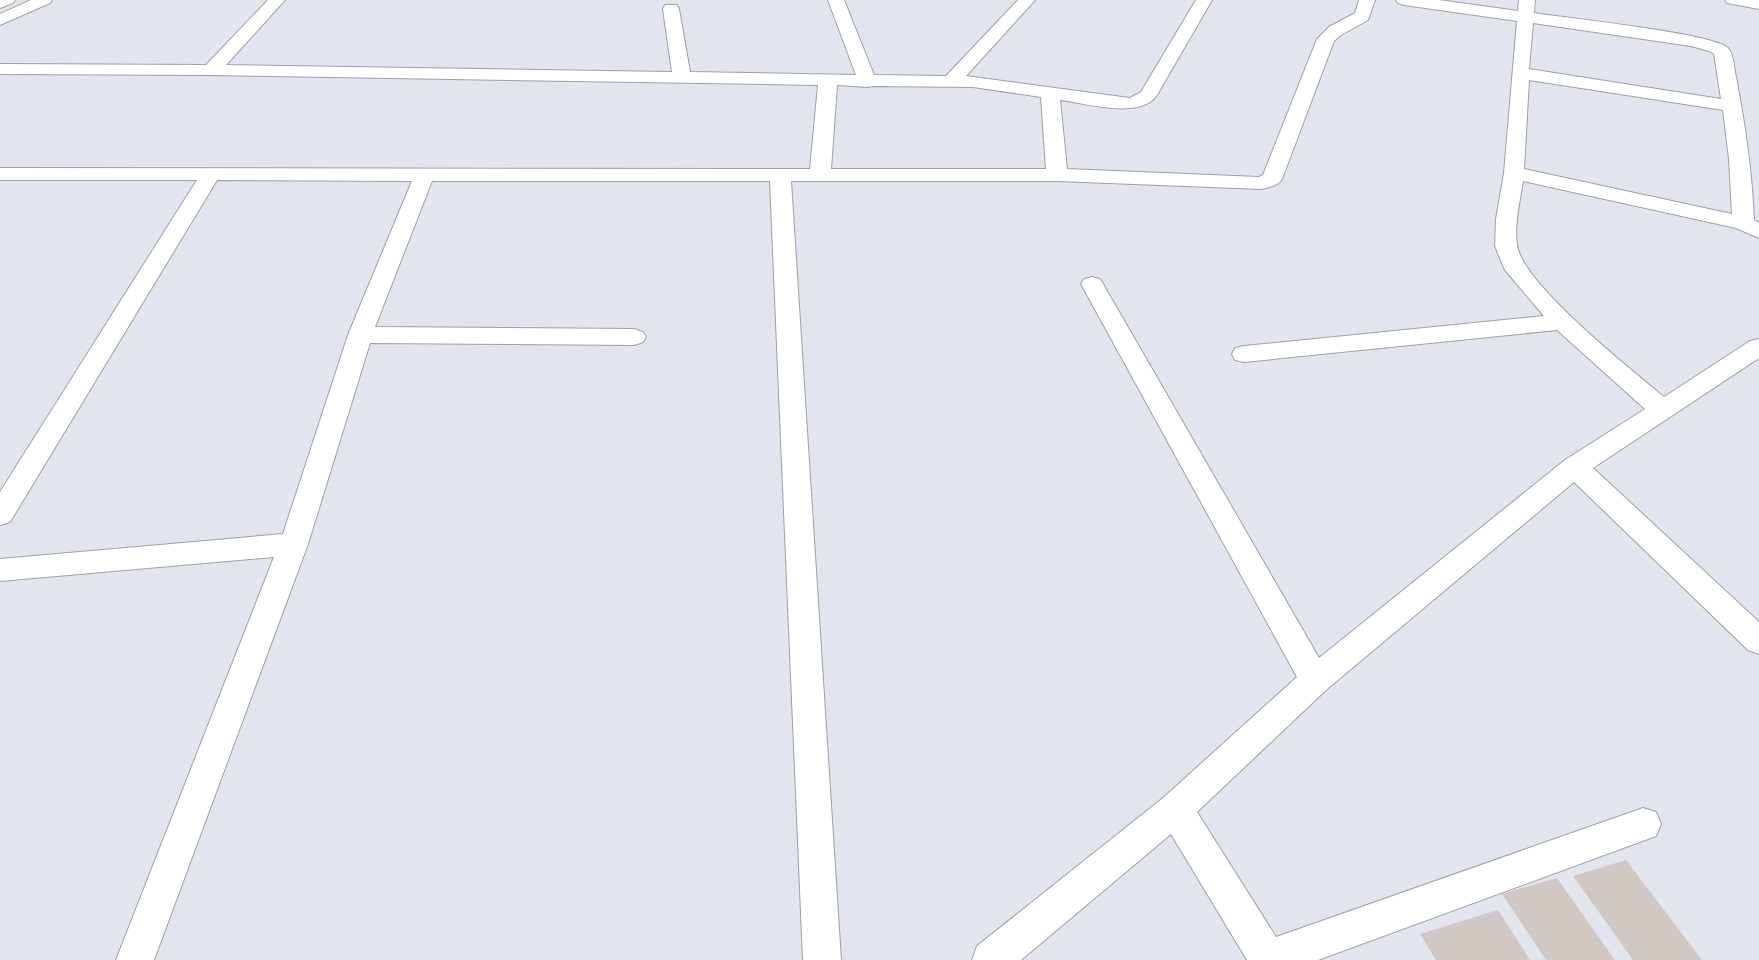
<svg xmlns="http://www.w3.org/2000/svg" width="1759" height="960" font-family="Spectral,serif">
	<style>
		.building { fill: #d2c8c3 }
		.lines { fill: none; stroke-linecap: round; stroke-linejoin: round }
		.minor-casing { stroke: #9d9fa9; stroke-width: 2 }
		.tertiary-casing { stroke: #9d9fa9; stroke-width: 2 }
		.primary-casing { stroke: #9d9fa9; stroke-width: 2 }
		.minor { fill: #fff; fill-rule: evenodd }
		.tertiary { fill: #fff; fill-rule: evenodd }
		.primary { fill: #fff; fill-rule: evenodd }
	</style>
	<rect width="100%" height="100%" fill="#e3e5ee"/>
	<!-- building -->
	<path class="building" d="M1626 860 1702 960H1633L1573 876Z
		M1557 878 1615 960H1546L1502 894Z
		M1498 910 1530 960H1436L1420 934Z"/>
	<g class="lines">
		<!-- minor casing -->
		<g class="minor-casing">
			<path id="minor" d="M268 0H285L226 65 672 72 663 9 665 5H677L679 9 690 72 856 75 828 0H844L874 75 946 76 1018 0H1035L966 76 1130 98 1141 92 1196 0H1212L1157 95C1140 120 1086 103 1060 100L1067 169 1259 177 1263 175 1317 39 1329 27 1355 13 1359 0H1375L1368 20 1341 35 1334 41 1282 179C1278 186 1269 187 1261 189L1057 181H791L841 960H803L770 181H432L375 327 634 329 643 332 646 337 643 342 634 345 370 343 308 544 154 960H116L274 557 0 581V559L283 534 348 335 412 181 217 180 10 522 0 525V492L197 180H0V168L810 169 818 85 211 75 0 74V64L206 65ZM837 85 868 87 874 86 973 87 1041 97 1046 169H831Z
				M1396 0H1439L1518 11 1519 0H1535L1534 13C1564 18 1713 33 1728 48 1734 54 1734 69 1736 77 1745 124 1752 171 1754 220L1759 223V238L1736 228 1523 181C1520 201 1514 225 1517 245 1522 284 1632 370 1664 397L1750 341 1759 339V358L1593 468 1759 622V654L1748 650 1574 482 1326 690 1197 812 1276 937 1643 808 1656 812 1661 824 1656 836 1318 960H1247L1171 834 1021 960H972L977 946 1163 798 1297 677 1081 284 1084 279 1092 277 1100 279 1103 284 1319 658 1565 460 1645 409 1557 330 1244 362 1235 360 1232 354 1235 348 1244 346 1544 316 1505 270 1495 246 1496 219 1504 173 1517 21 1404 5 1398 3ZM1533 23 1691 46 1709 51 1714 54 1721 99 1529 69ZM1529 80 1723 110 1729 159 1732 214 1524 169Z
				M1725 0H1759V9L1727 3Z"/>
		</g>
		<!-- tertiary casing -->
		<g class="tertiary-casing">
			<path id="tertiary" d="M31 0H52L50 3 0 25V14Z"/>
		</g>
		<!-- primary casing -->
		<g class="primary-casing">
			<path id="primary" d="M0 0H15L13 3 0 8Z"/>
		</g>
		<!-- minor -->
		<use href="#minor" class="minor"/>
		<!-- tertiary -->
		<use href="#tertiary" class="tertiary"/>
		<!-- primary -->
		<use href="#primary" class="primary"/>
	</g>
</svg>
